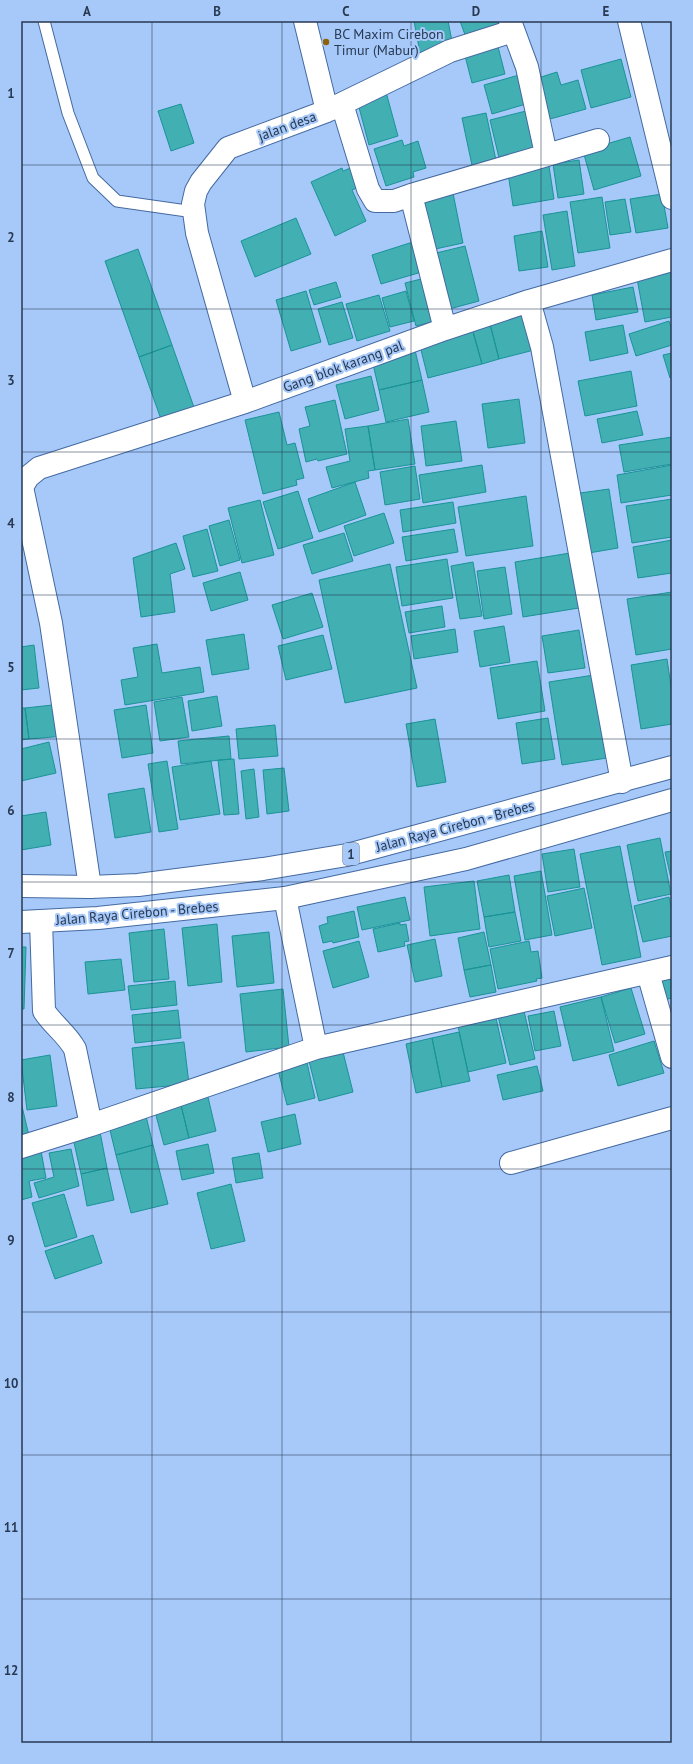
<svg xmlns="http://www.w3.org/2000/svg" width="693" height="1764" font-family="'PT Sans',sans-serif">
	<style>
		.building { fill: #42afb2; stroke: #1a9397 }
		.lines { fill: none; stroke-linecap: round; stroke-linejoin: round }
		.service-casing { stroke: #446aa1; stroke-width: 13 }
		.minor-casing { stroke: #446aa1; stroke-width: 24 }
		.trunk-casing { stroke: #446aa1; stroke-width: 24 }
		.service { stroke: #fff; stroke-width: 11 }
		.minor { stroke: #fff; stroke-width: 22 }
		.trunk { stroke: #fff; stroke-width: 22 }
		.grid { fill: none; stroke: #283951; stroke-width: 1; stroke-opacity: 0.55 }
		.poi-dot { fill: #8e6207; stroke: #a7c9fa; stroke-width: 1.5 }
		.labels { text-anchor: middle; stroke-width: 4; stroke-linejoin: round; paint-order: stroke }
		.shield { fill: #a7c9fa; stroke: #4e6484; stroke-width: 1 }
		.shield-label { font-size: 13px; font-weight: bold; fill: #283951 }
		.poi-label { font-size: 14px; fill: #283951; stroke: #a7c9fa; text-anchor: start }
		.street-label { font-size: 14px; fill: #283951; stroke: #a7c9fa }
		.neatline { fill: none; stroke: #283951; stroke-width: 1.5 }
		.grid-label { font-size: 13px; text-anchor: middle; font-weight: bold; fill: #283951 }
	</style>
	<rect width="100%" height="100%" fill="#a7c9fa"/>
	<!-- building -->
	<path class="building" d="M414 21H448L453 46 420 53Z
		M460 21H502L505 30 468 43Z
		M496 39 505 74 472 83 463 48Z
		M621 59 631 97 591 108 581 70Z
		M557 72 561 85 578 80 586 109 550 119 538 78Z
		M526 73 533 102 492 114 484 85Z
		M386 92 398 136 369 145 357 100Z
		M181 104 194 143 171 151 158 111Z
		M526 111 535 154 500 162 490 120Z
		M486 113 497 165 473 170 462 118Z
		M630 137 641 176 594 190 583 151Z
		M402 140 404 146 418 141 426 168 413 172 414 177 386 186 374 149Z
		M579 160 584 194 558 198 553 164Z
		M549 166 554 199 513 206 508 173Z
		M353 167 361 186 352 190 366 221 335 236 311 182 342 168 343 171Z
		M453 193 463 243 426 251 416 200Z
		M662 194 668 228 636 233 630 199Z
		M602 197 610 248 578 253 570 202Z
		M625 199 631 232 610 235 605 202Z
		M567 211 575 266 552 270 543 215Z
		M296 218 311 254 255 277 241 241Z
		M542 231 548 267 519 271 514 236Z
		M416 241 425 271 381 284 372 255Z
		M465 246 479 301 442 311 428 255Z
		M138 249 172 345 139 357 105 261Z
		M672 266V317L645 322 636 273Z
		M429 277 440 320 416 326 405 283Z
		M336 282 341 297 314 305 309 290Z
		M633 287 638 312 596 320 592 295Z
		M306 291 321 342 291 351 276 300Z
		M406 291 414 321 390 327 382 298Z
		M379 295 390 331 357 341 346 304Z
		M342 302 353 338 329 345 318 309Z
		M528 313 538 349 499 359 490 324Z
		M669 321 672 329V345L636 356 629 334Z
		M490 324 499 359 482 364 472 328Z
		M623 325 628 353 590 361 585 332Z
		M472 328 482 364 428 378 419 342Z
		M172 345 196 413 163 425 139 357Z
		M415 350 422 380 379 390 372 360Z
		M672 353V377L670 378 663 355Z
		M631 371 637 406 585 416 578 381Z
		M371 376 379 410 345 419 336 385Z
		M422 380 429 412 386 422 379 390Z
		M519 399 525 443 488 448 482 404Z
		M335 400 347 454 318 461 317 459 306 462 299 429 310 426 305 407Z
		M637 411 643 435 602 443 597 419Z
		M279 412 287 445 295 443 304 478 296 480 297 485 263 494 245 420Z
		M408 419 415 464 375 470 368 426Z
		M456 421 462 461 426 466 421 426Z
		M368 426 375 470 368 471 369 478 332 488 326 467 350 461 345 429Z
		M672 437V464L624 472 619 445Z
		M482 465 486 492 423 503 419 475Z
		M672 465V495L621 503 617 475Z
		M415 466 420 499 385 505 380 472Z
		M355 482 366 515 319 532 308 499Z
		M609 489 618 548 583 554 573 494Z
		M298 491 313 538 278 549 263 502Z
		M526 496 533 546 466 556 458 507Z
		M672 499V537L632 543 626 506Z
		M260 500 274 555 242 563 228 508Z
		M453 502 456 523 403 532 400 510Z
		M384 513 394 543 354 556 344 526Z
		M229 520 240 560 220 566 209 526Z
		M207 529 218 571 193 577 183 536Z
		M454 529 458 552 406 561 402 537Z
		M344 533 353 561 312 574 303 545Z
		M672 540V573L638 578 633 547Z
		M176 543 185 569 170 574 175 612 141 617 133 558Z
		M570 553 579 608 523 617 515 562Z
		M447 559 453 598 402 606 396 567Z
		M473 562 482 616 460 619 451 566Z
		M390 564 417 688 345 703 319 580Z
		M505 567 512 614 484 619 477 571Z
		M240 572 248 600 211 611 203 583Z
		M672 592V649L636 655 627 599Z
		M312 593 323 627 283 639 272 605Z
		M442 606 445 627 409 633 405 612Z
		M504 626 510 662 480 667 474 631Z
		M455 629 458 652 414 659 411 636Z
		M579 630 585 668 548 673 542 636Z
		M244 634 249 669 212 675 206 640Z
		M323 635 332 669 286 680 278 646Z
		M157 644 162 673 200 667 204 692 125 705 121 680 138 677 133 648Z
		M34 645 39 688 21 690V647Z
		M667 659 672 693V724L641 729 631 665Z
		M537 661 545 711 498 719 490 668Z
		M594 675 607 758 562 765 549 682Z
		M217 696 222 726 192 731 188 701Z
		M182 697 189 737 160 741 154 702Z
		M62 704 65 736 29 739 25 708Z
		M146 705 153 753 122 758 114 710Z
		M21 708H25L29 739 21 740Z
		M548 718 555 759 522 764 516 723Z
		M435 719 446 782 417 787 406 724Z
		M275 725 278 756 239 759 236 729Z
		M229 736 231 759 181 764 178 741Z
		M49 742 56 773 21 781V749Z
		M234 759 239 814 224 815 218 760Z
		M167 761 178 829 159 832 148 764Z
		M211 761 220 814 180 820 172 767Z
		M284 768 289 811 267 814 263 770Z
		M254 769 259 817 246 819 241 771Z
		M144 788 151 832 115 838 108 794Z
		M46 812 51 845 21 850V816Z
		M660 838 671 894 638 901 627 845Z
		M620 846 641 957 602 965 580 854Z
		M574 849 580 887 548 892 542 854Z
		M672 851V883L665 852Z
		M541 871 552 935 525 940 514 876Z
		M509 875 515 912 484 917 477 881Z
		M474 881 480 929 430 936 424 887Z
		M584 888 592 928 555 936 547 896Z
		M405 897 410 920 362 930 357 907Z
		M669 897 672 911V936L643 942 634 906Z
		M354 911 359 937 333 943 332 941 323 943 319 926 328 923 327 917Z
		M515 912 521 941 489 947 484 917Z
		M400 923V925L406 924 409 941 404 942 405 946 378 952 373 929Z
		M217 924 222 982 188 986 182 928Z
		M164 929 169 979 134 982 129 933Z
		M269 932 274 983 237 987 232 936Z
		M484 932 491 965 464 970 458 938Z
		M435 939 442 976 415 982 407 945Z
		M359 941 369 977 333 988 323 951Z
		M529 941 531 952 538 951 542 978 536 979 537 981 498 989 490 949Z
		M21 947H26L24 1009H21Z
		M121 959 125 990 88 994 85 962Z
		M491 965 496 992 470 997 464 970Z
		M669 973 672 983V998L660 1001 654 977Z
		M175 981 177 1005 131 1010 128 986Z
		M631 988 645 1034 615 1043 601 997Z
		M283 989 289 1047 246 1052 240 994Z
		M601 997 614 1051 573 1061 560 1007Z
		M178 1010 181 1038 135 1043 132 1015Z
		M524 1011 535 1059 510 1065 498 1016Z
		M554 1011 561 1046 535 1051 528 1016Z
		M496 1018 506 1063 468 1072 458 1026Z
		M459 1032 470 1081 442 1087 432 1038Z
		M432 1038 442 1087 416 1093 406 1044Z
		M654 1041 664 1073 618 1086 609 1055Z
		M184 1042 189 1084 136 1089 132 1048Z
		M342 1048 353 1092 319 1101 308 1057Z
		M50 1055 57 1106 27 1110 21 1060Z
		M307 1063 315 1098 287 1105 278 1070Z
		M537 1066 543 1091 503 1100 497 1075Z
		M207 1093 216 1131 189 1138 180 1101Z
		M180 1101 189 1138 164 1145 154 1108Z
		M21 1102 30 1140 21 1142Z
		M145 1112 153 1145 116 1155 108 1122Z
		M295 1114 301 1144 268 1152 261 1122Z
		M100 1132 107 1168 81 1174 73 1138Z
		M208 1144 214 1173 182 1180 176 1151Z
		M153 1145 168 1204 131 1213 116 1155Z
		M71 1149 79 1186 39 1198 34 1183 54 1177 49 1153Z
		M41 1151 46 1178 29 1181 32 1197 21 1200V1155Z
		M259 1153 263 1178 236 1183 232 1158Z
		M107 1168 114 1200 87 1206 81 1174Z
		M231 1184 245 1241 211 1249 197 1193Z
		M64 1194 77 1237 45 1247 32 1203Z
		M93 1235 102 1263 55 1279 45 1251Z"/>
	<g class="lines">
		<!-- service casing -->
		<g class="service-casing">
			<path id="service" d="M44 21 68 113 93 178 117 201 194 212"/>
		</g>
		<!-- minor casing -->
		<g class="minor-casing">
			<path id="minor" d="M510 21 527 67 546 154
				M629 21 672 198
				M342 104 368 189 375 201H394L411 195 445 329
				M329 110 450 51 513 31
				M411 195 598 140
				M529 301 542 347 622 782
				M245 402 197 233 193 204 196 191 201 182 228 148 327 111 305 21
				M90 887 51 623 22 487 28 477 39 468 245 402 445 329 529 301 672 260
				M285 898 316 1048
				M648 973 672 1057
				M91 1125 316 1048 672 967
				M21 1147 91 1125 75 1049C67 1034 53 1025 44 1011L41 921
				M511 1163 672 1118"/>
		</g>
		<!-- trunk casing -->
		<g class="trunk-casing">
			<path id="trunk" d="M21 886 90 887 138 885 263 869 347 855 672 767
				M21 922 98 918 285 898 466 859 672 800"/>
		</g>
		<!-- service -->
		<use href="#service" class="service"/>
		<!-- minor -->
		<use href="#minor" class="minor"/>
		<!-- trunk -->
		<use href="#trunk" class="trunk"/>
	</g>
	<!-- grid -->
	<path class="grid" d="M152 21V1743M282 21V1743M411 21V1743M541 21V1743M21 165H672M21 309H672M21 452H672M21 595H672M21 739H672M21 882H672M21 1025H672M21 1169H672M21 1312H672M21 1455H672M21 1599H672"/>
	<!-- markers -->
	<circle class="poi-dot" cx="326" cy="42" r="4"/>
	<g class="labels">
		<!-- shield labels -->
		<rect class="shield" x="343" y="843" width="16" height="22" rx="3"/>
		<g class="shield-label">
			<text x="351" y="859">1</text>
		</g>
		<!-- poi labels -->
		<g class="poi-label">
			<text x="334" y="39">BC Maxim Cirebon<tspan x="334" dy="16">Timur (Mabur)</tspan></text>
		</g>
		<!-- street labels -->
		<g class="street-label">
			<text transform="translate(287 126) rotate(-20)" y="5">jalan desa</text>
			<text transform="translate(343 366) rotate(-20)" y="5">Gang blok karang pal</text>
			<text transform="translate(455 826) rotate(-15)" y="5">Jalan Raya Cirebon - Brebes</text>
			<text transform="translate(137 913) rotate(-5)" y="5">Jalan Raya Cirebon - Brebes</text>
		</g>
	</g>
	<!-- border -->
	<rect width="693" height="1764" fill="none" stroke="#a7c9fa" stroke-width="44"/>
	<rect x="22" y="22" width="649" height="1720" class="neatline"/>
	<g class="grid-label">
		<text x="87" y="16">A</text>
		<text x="217" y="16">B</text>
		<text x="346" y="16">C</text>
		<text x="476" y="16">D</text>
		<text x="606" y="16">E</text>
		<text x="11" y="98">1</text>
		<text x="11" y="242">2</text>
		<text x="11" y="385">3</text>
		<text x="11" y="528">4</text>
		<text x="11" y="672">5</text>
		<text x="11" y="815">6</text>
		<text x="11" y="958">7</text>
		<text x="11" y="1102">8</text>
		<text x="11" y="1245">9</text>
		<text x="11" y="1388">10</text>
		<text x="11" y="1532">11</text>
		<text x="11" y="1675">12</text>
	</g>
</svg>
